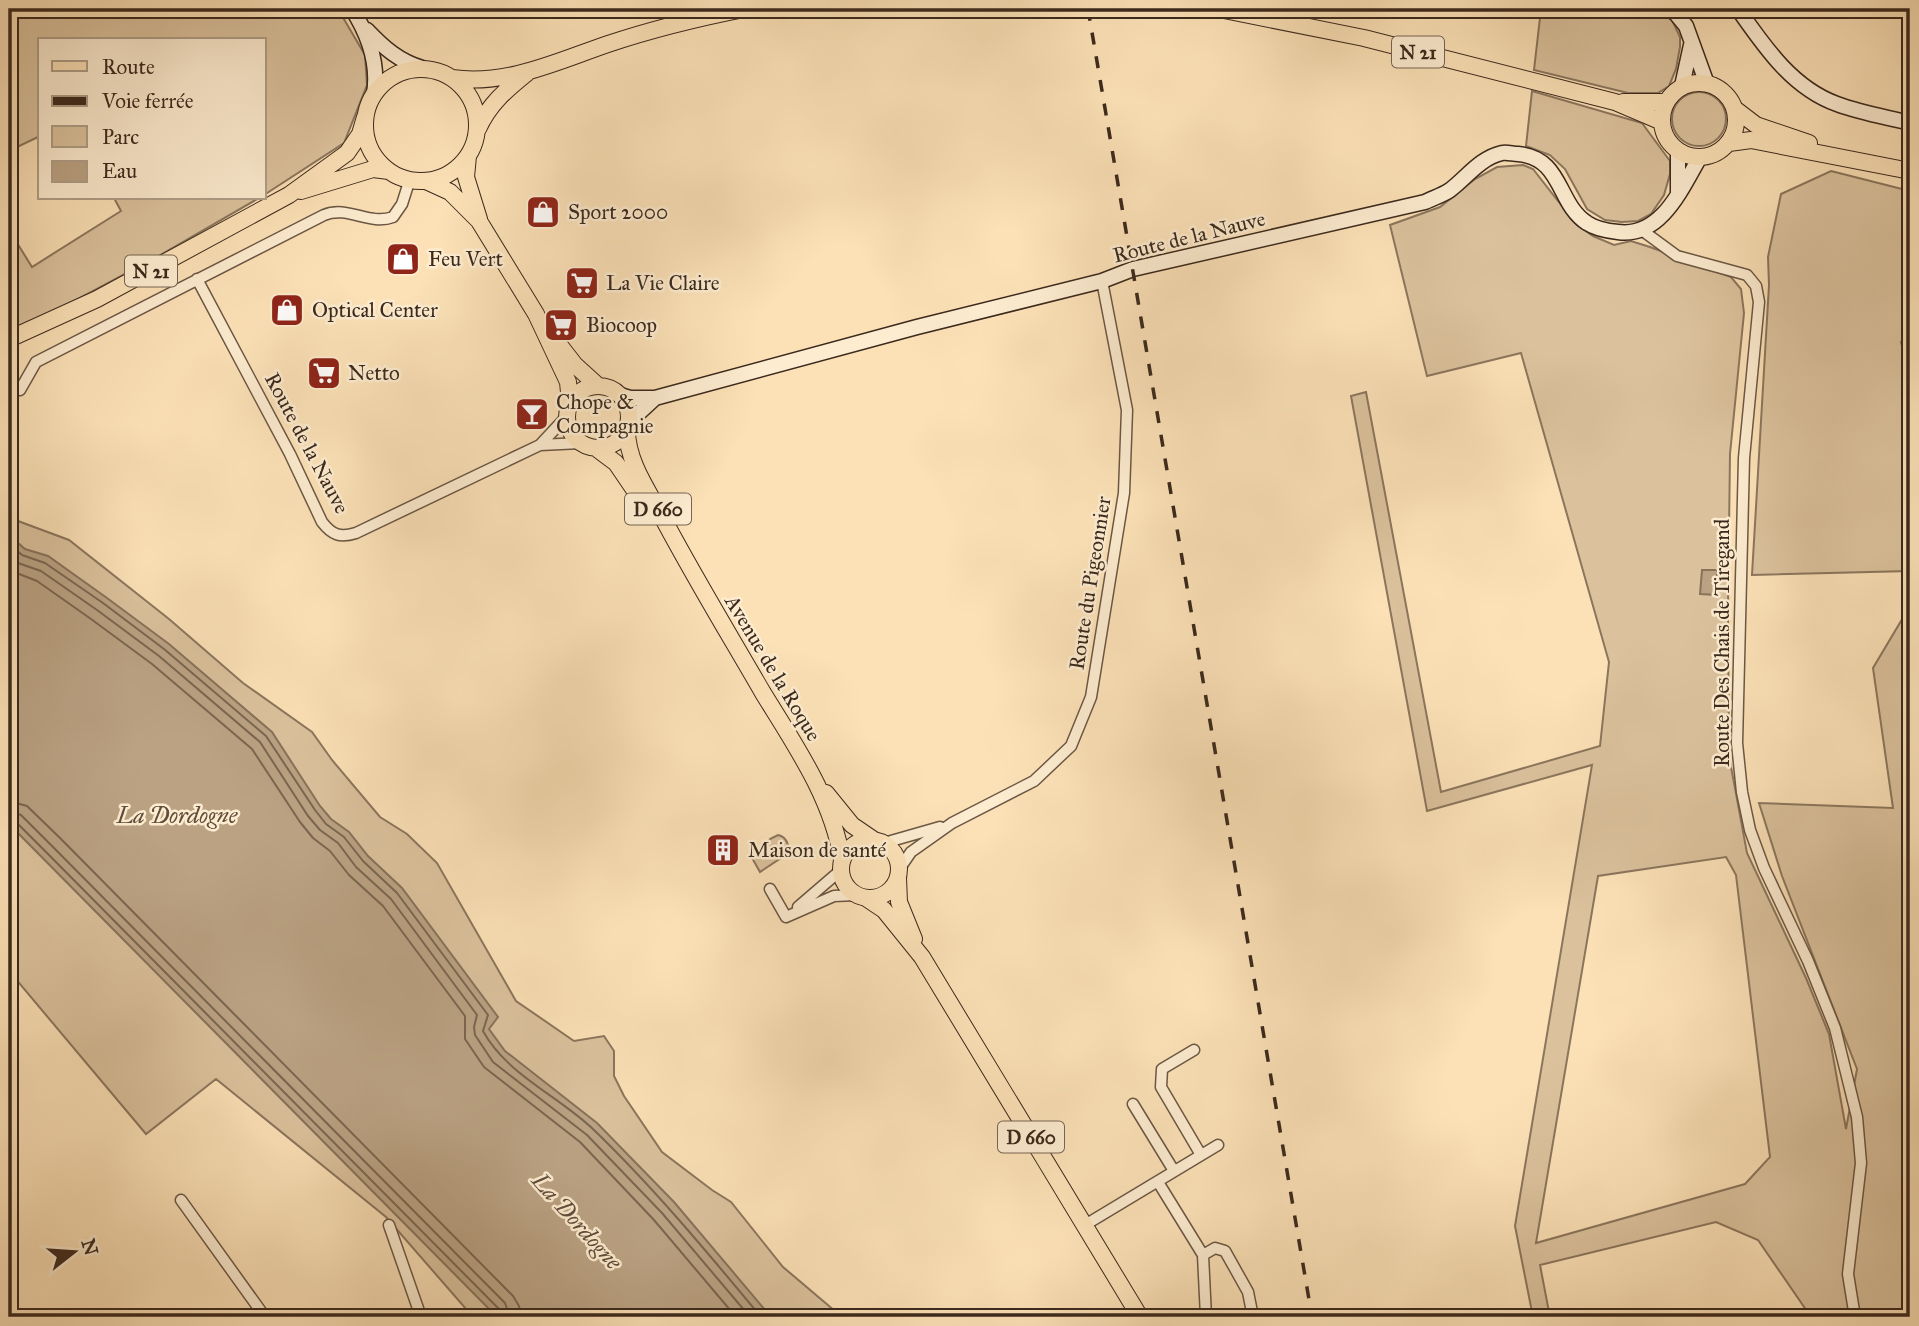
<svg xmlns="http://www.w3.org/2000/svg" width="1919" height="1326" font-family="'IM FELL Great Primer',serif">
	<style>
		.green { fill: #dbc29d; stroke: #8b765d; stroke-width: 2; fill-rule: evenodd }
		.water { fill: #baa283; stroke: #87725a; stroke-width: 2 }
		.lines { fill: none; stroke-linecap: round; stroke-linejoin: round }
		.shore { stroke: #7a6650; stroke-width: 2 }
		.street-casing { stroke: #6b5744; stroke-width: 13 }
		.secondary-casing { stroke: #3b291d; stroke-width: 17 }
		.primary-casing { stroke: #3b291d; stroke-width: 18 }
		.street { stroke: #fdecd0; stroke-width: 10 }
		.secondary { stroke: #fdecd0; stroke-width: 14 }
		.primary { stroke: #fce1b7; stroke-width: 16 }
		.rail { stroke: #3b291d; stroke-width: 3.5; stroke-dasharray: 12 12; stroke-linecap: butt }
		.labels { text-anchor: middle; stroke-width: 5; stroke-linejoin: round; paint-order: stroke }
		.shield { fill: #fdecd0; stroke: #756453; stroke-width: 2 }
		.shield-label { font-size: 19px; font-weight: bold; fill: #3b291d }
		.poi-label { font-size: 21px; fill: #3b291d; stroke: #fdecd0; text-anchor: start }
		.street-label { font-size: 21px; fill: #3b291d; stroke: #fdecd0 }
		.water-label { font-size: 23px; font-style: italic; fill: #614d3c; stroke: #fdecd0 }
	</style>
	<rect width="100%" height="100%" fill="#fce1b7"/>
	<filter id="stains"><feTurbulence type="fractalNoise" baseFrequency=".00286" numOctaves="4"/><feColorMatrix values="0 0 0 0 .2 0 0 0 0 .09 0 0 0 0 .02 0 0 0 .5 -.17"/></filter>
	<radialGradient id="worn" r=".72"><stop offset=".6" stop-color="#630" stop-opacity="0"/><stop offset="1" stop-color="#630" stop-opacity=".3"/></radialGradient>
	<!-- green -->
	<path class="green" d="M20 9H338L365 55 367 85 344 143 264 195V40H40V136L9 151V16Z
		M1541 9H1651L1672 20 1680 37V47L1676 69 1669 86 1658 93H1628L1534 70Z
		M1532 91 1642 123 1670 161V174L1664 195 1651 214 1638 221 1622 222 1605 220 1587 209 1565 169 1550 155 1526 146Z
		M1672 119a27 27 0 1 1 54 0a27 27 0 1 1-54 0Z
		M1523 165 1533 169 1576 224 1593 236 1614 245 1631 241 1650 247 1731 277 1741 289 1744 313 1730 454 1728 609 1729 756 1747 853 1806 978 1829 1034 1846 1129 1857 1069 1782 876 1759 803 1893 808 1873 668 1910 606V1317H1811L1758 1240 1716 1222 1540 1265 1549 1312 1552 1317H1533L1515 1226 1592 765 1427 811 1351 396 1366 392 1441 792 1600 746 1609 662 1521 353 1427 376 1390 225 1440 207 1475 179 1497 167ZM1726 857 1736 875 1770 1157 1745 1184 1536 1243 1598 876Z
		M1831 171 1910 191V341L1901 342 1910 376V571L1752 575 1769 285 1768 257 1781 194Z
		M114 198H259L157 257 35 322 9 331V230L32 267 121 211Z
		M9 515 18 521 69 540 169 619 243 683 312 732 332 760 380 817 407 834 437 863 516 1001 574 1041 604 1036 614 1051V1076L624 1096 662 1152 712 1190 731 1202 783 1267 842 1317H744L9 569Z
		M9 807 525 1317H473L386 1217 216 1079 146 1134 9 971Z
		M778 835C787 837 790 846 787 854L760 872 751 856 764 848 770 839Z"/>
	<!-- water -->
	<path class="water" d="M9 535 25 549 48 556 107 598 169 644 272 732 320 806 331 819 349 832 368 856 402 888 498 1017 489 1029 505 1051 597 1123 674 1202 771 1317H497L9 824Z
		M1702 570H1717V595L1700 594Z"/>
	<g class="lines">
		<!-- shore -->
		<path class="shore" d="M9 544 22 555 45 563 103 603 164 649 266 736 315 810 326 824 344 837 363 861 397 893 488 1015 483 1031C507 1075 559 1096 594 1130 654 1188 708 1253 761 1317
			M9 556 18 563 41 571 97 610 159 656 260 742 308 816 320 830 338 843 356 867 391 899 477 1015 474 1027 475 1035 493 1062 587 1135 662 1213 750 1317
			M9 570 37 581 91 619 152 664 252 749 300 822 313 838 330 851 349 875 383 906 465 1016V1039L484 1067 580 1142 654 1220 736 1317
			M9 801 27 806 61 839 513 1296 519 1306 521 1317
			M9 811 21 815 53 847 505 1303 510 1317
			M9 820 16 822 47 853 499 1309 502 1317"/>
		<!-- street casing -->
		<g class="street-casing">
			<path id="street" d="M1643 231 1677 256 1747 275 1756 286 1759 302 1744 458 1737 743 1742 792 1750 830 1764 868 1808 961 1835 1028 1857 1117 1861 1163 1848 1274 1854 1311 1857 1317
				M197 279 290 454 322 522C332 535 340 538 356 533L540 445 581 443
				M20 390 36 362 324 215C348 205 369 226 393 217L402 204 410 179
				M540 445 567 416
				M884 843 940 827
				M900 868 911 852 952 823 1034 781 1071 746 1091 697 1124 493 1127 410 1102 281
				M770 889 786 917
				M798 907 841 870
				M786 917 834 896 856 895
				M1194 1050 1162 1069 1161 1087 1201 1155
				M1133 1104 1174 1171
				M1158 1182 1203 1255 1206 1317
				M181 1200 265 1317
				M389 1225 421 1317
				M1085 1225 1218 1145
				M1203 1255 1215 1248 1225 1251 1248 1292 1253 1317"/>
		</g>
		<!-- secondary casing -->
		<g class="secondary-casing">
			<path id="secondary" d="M352 9C368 34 379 63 374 94
				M1672 9 1686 26 1707 84
				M1738 9C1764 46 1792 88 1837 104 1861 113 1886 117 1910 123
				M367 30C384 48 399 61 422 68
				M1682 86 1691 45
				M1678 193V151
				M620 395 630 398H655L917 327 1102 281 1133 269 1425 202C1433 198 1443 195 1450 190 1467 177 1480 158 1502 153 1507 152 1513 154 1518 154 1563 158 1557 204 1587 223 1596 229 1608 231 1618 232 1661 238 1682 188 1700 157
				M629 422 655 398"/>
		</g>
		<!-- primary casing -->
		<g class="primary-casing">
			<path id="primary" d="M1219 9 1364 38 1615 102 1662 122
				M365 125a56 56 0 1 1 112 0a56 56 0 1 1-112 0Z
				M452 78C507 86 558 61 608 44 653 29 698 18 744 9
				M1662 120a37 37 0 1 1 74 0a37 37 0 1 1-74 0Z
				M1623 102H1666
				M1735 109 1756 125 1809 143
				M478 129C489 104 506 90 527 73
				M1729 143 1751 140 1910 171
				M468 156 466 177 479 219
				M426 181 450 192 479 221 536 314 568 382 570 403
				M301 191 373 169 389 171
				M554 338 575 365 597 385
				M9 339 97 299 289 195 347 153 360 134 365 117
				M567 417a31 31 0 1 1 62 0a31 31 0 1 1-62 0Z
				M627 430C627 463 650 493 665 522 696 580 730 636 763 693 795 745 832 798 842 860
				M596 448 616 463 652 516
				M826 793 852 825 874 840
				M841 869a29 29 0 1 1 58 0a29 29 0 1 1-58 0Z
				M898 878 899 902 914 939
				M866 898 884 910 922 957 1140 1317"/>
		</g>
		<!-- street -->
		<use href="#street" class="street"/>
		<!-- secondary -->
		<use href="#secondary" class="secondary"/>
		<!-- primary -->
		<use href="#primary" class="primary"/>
		<!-- rail -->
		<path class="rail" d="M1088 9 1312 1317"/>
	</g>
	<!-- icons -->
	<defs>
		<g id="shop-square" transform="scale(1.75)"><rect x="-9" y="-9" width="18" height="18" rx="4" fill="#8f2418" stroke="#fdecd0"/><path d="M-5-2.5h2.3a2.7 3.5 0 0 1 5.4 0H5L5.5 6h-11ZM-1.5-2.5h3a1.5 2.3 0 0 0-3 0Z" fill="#fff"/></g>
		<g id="supermarket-square" transform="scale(1.75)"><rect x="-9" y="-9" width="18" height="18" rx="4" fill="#8f2418" stroke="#fdecd0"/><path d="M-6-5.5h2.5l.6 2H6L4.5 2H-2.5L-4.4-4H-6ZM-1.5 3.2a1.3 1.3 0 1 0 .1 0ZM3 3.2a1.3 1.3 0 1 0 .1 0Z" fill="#fff"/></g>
		<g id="bar-square" transform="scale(1.75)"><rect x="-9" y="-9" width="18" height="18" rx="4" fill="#8f2418" stroke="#fdecd0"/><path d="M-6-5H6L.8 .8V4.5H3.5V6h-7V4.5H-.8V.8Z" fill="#fff"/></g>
		<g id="building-square" transform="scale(1.75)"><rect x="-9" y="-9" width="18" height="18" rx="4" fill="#8f2418" stroke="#fdecd0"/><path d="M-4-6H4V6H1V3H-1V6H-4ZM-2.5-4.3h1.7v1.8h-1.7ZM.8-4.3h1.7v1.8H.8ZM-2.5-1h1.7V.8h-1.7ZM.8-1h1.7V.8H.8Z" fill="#fff"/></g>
	</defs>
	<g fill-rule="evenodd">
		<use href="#shop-square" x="543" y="212"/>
		<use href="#shop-square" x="403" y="259"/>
		<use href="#supermarket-square" x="582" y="283"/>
		<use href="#shop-square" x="287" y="310"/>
		<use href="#supermarket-square" x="561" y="325"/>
		<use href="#supermarket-square" x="324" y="373"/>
		<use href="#bar-square" x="532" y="414"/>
		<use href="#building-square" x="723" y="850"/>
	</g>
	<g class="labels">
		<!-- shield labels -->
		<g class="shield">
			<rect x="1392" y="36.5" width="52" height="31" rx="5"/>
			<rect x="125" y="255.5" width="52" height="31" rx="5"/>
			<rect x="625" y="493.5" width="66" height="31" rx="5"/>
			<rect x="998" y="1121.5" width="66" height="31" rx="5"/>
		</g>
		<g class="shield-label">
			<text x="1418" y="59">N 21</text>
			<text x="151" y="278">N 21</text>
			<text x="658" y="516">D 660</text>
			<text x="1031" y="1144">D 660</text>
		</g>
		<!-- poi labels -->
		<g class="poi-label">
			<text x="568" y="219">Sport 2000</text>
			<text x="428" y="266">Feu Vert</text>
			<text x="606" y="290">La Vie Claire</text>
			<text x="312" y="317">Optical Center</text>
			<text x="586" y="332">Biocoop</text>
			<text x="348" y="380">Netto</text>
			<text x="556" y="409">Chope &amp;<tspan x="556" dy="24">Compagnie</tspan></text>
			<text x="748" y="857">Maison de santé</text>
		</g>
		<!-- street labels -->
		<g class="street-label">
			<text transform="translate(1189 237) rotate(-14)" y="7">Route de la Nauve</text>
			<text transform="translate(307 443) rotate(62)" y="7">Route de la Nauve</text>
			<text transform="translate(1090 583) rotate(-81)" y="7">Route du Pigeonnier</text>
			<text transform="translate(1722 643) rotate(-90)" y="7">Route Des Chais de Tiregand</text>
			<text transform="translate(773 668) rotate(59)" y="7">Avenue de la Roque</text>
		</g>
		<!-- water labels -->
		<g class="water-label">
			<text x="177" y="823">La Dordogne</text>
			<text transform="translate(577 1221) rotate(48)" y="8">La Dordogne</text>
		</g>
	</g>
	<!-- margin -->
	<rect width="1919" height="1326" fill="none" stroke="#fce1b7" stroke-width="35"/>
	<rect x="10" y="10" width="1898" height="1305" fill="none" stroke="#3b291d" stroke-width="3.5"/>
	<rect x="18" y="18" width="1884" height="1291" fill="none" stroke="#3b291d" stroke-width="2"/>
	<!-- legend -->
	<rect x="38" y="38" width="228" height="161" fill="#fdecd0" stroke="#af9e88" stroke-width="2"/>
	<rect x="52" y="61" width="35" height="10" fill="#fce1b7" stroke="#af9e88" stroke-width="2"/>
	<text x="102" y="74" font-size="21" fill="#3b291d">Route</text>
	<rect x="52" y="96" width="35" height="10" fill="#3b291d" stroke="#af9e88" stroke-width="2"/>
	<text x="102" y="108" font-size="21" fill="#3b291d">Voie ferrée</text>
	<rect x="52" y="126" width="35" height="21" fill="#dbc29d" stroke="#af9e88" stroke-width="2"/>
	<text x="102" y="144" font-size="21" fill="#3b291d">Parc</text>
	<rect x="52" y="161" width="35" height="21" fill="#baa283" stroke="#af9e88" stroke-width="2"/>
	<text x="102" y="178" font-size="21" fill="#3b291d">Eau</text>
	<!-- north arrow -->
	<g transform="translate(74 1252) rotate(73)" stroke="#fdecd0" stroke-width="5" paint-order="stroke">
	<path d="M0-5L12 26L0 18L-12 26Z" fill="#3b291d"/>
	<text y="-10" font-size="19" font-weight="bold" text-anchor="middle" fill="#3b291d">N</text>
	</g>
	<rect width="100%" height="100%" filter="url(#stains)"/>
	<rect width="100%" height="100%" fill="url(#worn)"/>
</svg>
